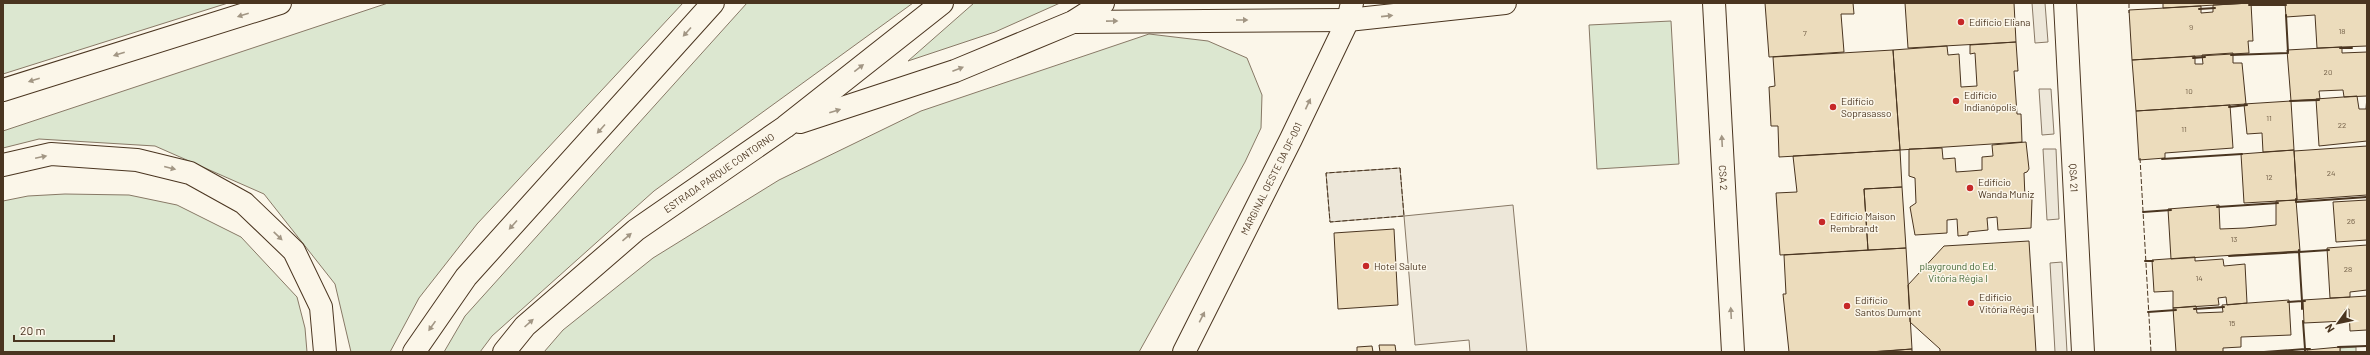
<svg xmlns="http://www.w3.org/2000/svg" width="2370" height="355" font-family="Barlow,sans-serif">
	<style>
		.green { fill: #dce7d0; stroke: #887966 }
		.parking { fill: #ede7d9; stroke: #887966 }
		.building { fill: #ecdcbc; stroke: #4a3520 }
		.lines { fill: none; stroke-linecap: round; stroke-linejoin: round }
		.street-casing { stroke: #4a3520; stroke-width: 24 }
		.secondary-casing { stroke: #4a3520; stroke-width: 24 }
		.highway-casing { stroke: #4a3520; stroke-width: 24 }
		.street { stroke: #fbf6e9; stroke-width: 22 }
		.secondary { stroke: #fbf6e9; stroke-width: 22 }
		.highway { stroke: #fbf6e9; stroke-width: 22 }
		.fence { stroke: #4a3520; stroke-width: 1; stroke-dasharray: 5 2; stroke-linecap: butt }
		.wall { stroke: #4a3520; stroke-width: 2 }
		.oneway { fill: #a29684 }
		.poi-dot { fill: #c62828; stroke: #fbf6e9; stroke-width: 1.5 }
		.labels { text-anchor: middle; stroke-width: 3; stroke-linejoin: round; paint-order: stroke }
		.number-label { font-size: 8px; fill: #725f47 }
		.poi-label { font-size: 10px; fill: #4a3520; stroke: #fbf6e9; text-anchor: start }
		.street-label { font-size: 10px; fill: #4a3520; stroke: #fbf6e9 }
		.park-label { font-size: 10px; fill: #436837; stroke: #fbf6e9 }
	</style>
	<rect width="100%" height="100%" fill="#fbf6e9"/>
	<!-- green -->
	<path class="green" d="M3 3H228L3 74Z
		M388 3H683L477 224 419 298 390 352H351L335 284 264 194 155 146 39 139 3 148V131Z
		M747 3H913L654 191 492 336 480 352H444L465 316Z
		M974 3H1060L995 32 908 61Z
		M1671 21 1679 164 1597 169 1589 25Z
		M1149 34 1208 41 1247 58 1262 95 1261 128 1245 162 1139 352H544L563 330 653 258 779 180 921 111Z
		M65 194 129 195 177 205 241 237 297 297 305 328 307 352H3V201L28 196Z
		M2356 347V352H2340V348Z"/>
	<!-- parking -->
	<path class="parking" d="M2032 3H2045L2048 42 2035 43Z
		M2039 89H2051L2054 134 2042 135Z
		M2043 149H2056L2059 219 2047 220Z
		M1400 168 1404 216 1513 205 1527 352H1470L1469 340 1415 345 1404 216 1330 222 1326 173Z
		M2062 262 2067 352H2055L2050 263Z"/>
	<!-- building -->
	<path class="building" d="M1765 3H1853L1854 14H1841L1844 52 1769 57Z
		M1905 3H2014L2016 42 1908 48Z
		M2163 3H2250L2163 8Z
		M2251 3 2253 41H2248L2249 53 2132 60 2129 10 2201 6V13L2213 12V5Z
		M2285 3H2367V46L2317 48 2315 15 2286 17Z
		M2016 42 2018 71H2014L2017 114H2021L2022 142 1900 150 1893 50 1947 46 1948 55 1959 54 1961 87 1977 86 1975 53 1970 54V45Z
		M2342 47V53L2367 52V96L2344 97 2343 90 2319 91 2320 99 2291 101 2287 50Z
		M1893 50 1900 150 1779 157 1778 126H1771L1769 87 1775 86 1773 57Z
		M2233 53V63H2242L2246 104 2136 111 2132 60 2195 56V64H2203L2202 55Z
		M2357 96 2359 109H2366L2367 96V141L2319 146 2316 99Z
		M2291 101 2294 150 2263 152 2262 133 2247 134 2244 104Z
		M2230 105 2233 148 2165 153V158L2139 160 2136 111Z
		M2026 142 2029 169 2027 172 2024 173 2025 198 2032 199 2031 228 1998 230 1997 217 1987 218 1988 230 1968 232V235L1958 236 1957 219 1947 220V233L1915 235 1910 207 1916 203 1915 178 1909 176V149L1942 148 1943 159 1955 158 1956 172 1970 171 1982 170V157L1993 156 1992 145Z
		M2367 146V195L2297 200 2294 151Z
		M1900 150 1902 187 1864 189 1868 250 1780 255 1776 193 1797 192 1793 156Z
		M2294 150 2297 200 2244 203 2241 154Z
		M1902 187 1906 248 1868 250 1864 189Z
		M2296 200 2300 251 2171 259 2168 209 2219 205 2220 229 2245 228 2276 225V201Z
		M2367 200V240L2336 242 2333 202Z
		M1394 229 1398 305 1338 309 1334 233Z
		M2029 241 2036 352H1940V349L1910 322 1908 285 1944 246Z
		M2367 245V290L2350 292V297L2330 298 2327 248Z
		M1906 248 1912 349 1869 352H1789L1783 294H1786L1784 255Z
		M2195 257V261L2223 259 2224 266 2245 264 2247 303 2227 305 2226 297 2218 298 2219 305 2173 308V291L2154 292 2152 260Z
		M2367 296V330L2350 331 2349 309H2345L2346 321 2304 323 2303 300Z
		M2289 300 2291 335 2241 337V347L2223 348V352H2176L2173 308 2196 306 2197 313 2223 312 2222 305Z
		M1379 345H1395L1396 352H1380Z
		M1372 346 1373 352H1357V347Z
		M2340 347V352H2307V350Z
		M1912 349V352H1869L1887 351Z"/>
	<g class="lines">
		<!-- street casing -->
		<g class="street-casing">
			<g id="street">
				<path id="s1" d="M1714 3 1733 352"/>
				<path id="s2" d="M2065 3 2083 352"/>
				<path d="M1348 20 1505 3"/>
			</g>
		</g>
		<!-- secondary casing -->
		<g class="secondary-casing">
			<g id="secondary">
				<path id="s3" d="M1184 352 1291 139 1348 20 1352 3"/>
			</g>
		</g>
		<!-- highway casing -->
		<g class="highway-casing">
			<g id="highway">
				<path d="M1074 22 1348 20"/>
				<path d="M3 90 280 3"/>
				<path d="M800 122 955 71 1073 22 1103 3"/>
				<path d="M3 165 51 154 137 160 190 173 244 203 294 251 321 307 325 352"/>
				<path d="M414 352 466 277 713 3"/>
				<path id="s4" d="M504 352 525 326 636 230 785 127 942 3"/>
			</g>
		</g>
		<!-- street -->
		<use href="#street" class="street"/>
		<!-- secondary -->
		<use href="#secondary" class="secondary"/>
		<!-- highway -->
		<use href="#highway" class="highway"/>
		<!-- fence -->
		<path class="fence" d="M2129 3V13
			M2140 158 2151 352
			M1400 168 1404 216 1330 222 1326 173Z"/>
		<!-- wall -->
		<path class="wall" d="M2249 5H2286
			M2199 9 2215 8
			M2286 15 2288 52
			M2340 48H2352
			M2231 55 2288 53
			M2193 58 2205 57
			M2290 101 2319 100
			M2229 107 2247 105
			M2162 159 2242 154
			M2296 199V202L2367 197
			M2217 207 2278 203
			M2143 212 2171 210
			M2299 250V252L2329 250
			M2229 256 2299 252 2302 301H2305
			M2145 261H2153
			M2288 302 2302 301V309
			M2194 309 2224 307
			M2148 312 2176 310
			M2303 321 2305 349H2310
			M2338 347 2367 346
			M2264 352 2305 349V352"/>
	</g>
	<!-- one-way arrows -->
	<defs><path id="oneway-solid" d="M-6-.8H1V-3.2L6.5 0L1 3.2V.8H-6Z"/></defs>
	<g class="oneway">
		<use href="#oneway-solid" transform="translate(243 15) rotate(163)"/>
		<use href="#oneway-solid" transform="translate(1387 16) rotate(-6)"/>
		<use href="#oneway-solid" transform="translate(1242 20)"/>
		<use href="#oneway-solid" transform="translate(1112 21) rotate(-1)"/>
		<use href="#oneway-solid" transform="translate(687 32) rotate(132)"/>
		<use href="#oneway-solid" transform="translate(119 54) rotate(163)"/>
		<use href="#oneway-solid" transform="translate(859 68) rotate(-38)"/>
		<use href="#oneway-solid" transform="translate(958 69) rotate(-21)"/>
		<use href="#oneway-solid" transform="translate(34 80) rotate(163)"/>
		<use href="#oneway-solid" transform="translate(1308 104) rotate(-65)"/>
		<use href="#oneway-solid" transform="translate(835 111) rotate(-18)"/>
		<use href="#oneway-solid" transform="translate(601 129) rotate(132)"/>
		<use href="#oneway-solid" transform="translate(1722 141) rotate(-93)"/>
		<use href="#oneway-solid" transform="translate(41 157) rotate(-12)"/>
		<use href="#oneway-solid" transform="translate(170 168) rotate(14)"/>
		<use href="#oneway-solid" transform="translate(513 225) rotate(132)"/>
		<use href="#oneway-solid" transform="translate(278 236) rotate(44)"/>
		<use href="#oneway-solid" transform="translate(627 237) rotate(-41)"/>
		<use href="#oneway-solid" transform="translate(1731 313) rotate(-93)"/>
		<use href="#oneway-solid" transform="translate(1202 317) rotate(-63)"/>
		<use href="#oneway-solid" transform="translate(529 323) rotate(-42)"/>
		<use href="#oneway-solid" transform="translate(432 326) rotate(125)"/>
	</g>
	<!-- markers -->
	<g class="poi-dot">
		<circle cx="1961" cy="22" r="4"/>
		<circle cx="1956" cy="101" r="4"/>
		<circle cx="1833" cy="107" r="4"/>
		<circle cx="1970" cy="188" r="4"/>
		<circle cx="1822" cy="222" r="4"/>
		<circle cx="1366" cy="266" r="4"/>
		<circle cx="1971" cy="303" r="4"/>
		<circle cx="1847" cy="306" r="4"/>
	</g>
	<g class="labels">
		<!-- number labels -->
		<g class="number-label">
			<text x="2191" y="30">9</text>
			<text x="2342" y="34">18</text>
			<text x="1805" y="36">7</text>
			<text x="2328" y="75">20</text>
			<text x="2189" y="94">10</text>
			<text x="2269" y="121">11</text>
			<text x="2342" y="128">22</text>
			<text x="2184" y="132">11</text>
			<text x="2331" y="176">24</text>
			<text x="2269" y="180">12</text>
			<text x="2351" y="224">26</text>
			<text x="2234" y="242">13</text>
			<text x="2348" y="272">28</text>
			<text x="2199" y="281">14</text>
			<text x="2232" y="326">15</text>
		</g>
		<!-- poi labels -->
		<g class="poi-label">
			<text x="1969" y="26">Edifício Eliana</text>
			<text x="1964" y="99">Edifício<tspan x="1964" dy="12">Indianópolis</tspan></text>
			<text x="1841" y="105">Edifício<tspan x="1841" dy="12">Soprasasso</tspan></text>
			<text x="1978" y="186">Edifício<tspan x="1978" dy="12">Wanda Muniz</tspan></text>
			<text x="1830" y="220">Edifício Maison<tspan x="1830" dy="12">Rembrandt</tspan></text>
			<text x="1374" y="270">Hotel Salute</text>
			<text x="1979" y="301">Edifício<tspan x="1979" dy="12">Vitória Régia I</tspan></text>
			<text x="1855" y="304">Edifício<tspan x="1855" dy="12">Santos Dumont</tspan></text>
		</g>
		<!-- street labels -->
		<g class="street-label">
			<text dy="4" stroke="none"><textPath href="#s4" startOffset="281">ESTRADA PARQUE CONTORNO</textPath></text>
			<text dy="4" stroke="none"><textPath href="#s1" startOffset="175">CSA 2</textPath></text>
			<text dy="4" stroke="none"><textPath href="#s2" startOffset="175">QSA 21</textPath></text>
			<text dy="4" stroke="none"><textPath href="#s3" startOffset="194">MARGINAL OESTE DA DF-001</textPath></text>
		</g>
		<!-- park labels -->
		<g class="park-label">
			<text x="1958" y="270">playground do Ed.<tspan x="1958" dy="12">Vitória Régia I</tspan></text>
		</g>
	</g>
	<!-- border -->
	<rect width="2370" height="355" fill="none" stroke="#4a3520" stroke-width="8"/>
	<!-- north arrow -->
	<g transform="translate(2338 323) rotate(237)" stroke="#fbf6e9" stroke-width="3" paint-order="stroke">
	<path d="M0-3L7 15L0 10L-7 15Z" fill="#4a3520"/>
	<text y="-6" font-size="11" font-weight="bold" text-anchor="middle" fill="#4a3520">N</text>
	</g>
	<!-- scale -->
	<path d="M14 335v6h100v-6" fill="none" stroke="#4a3520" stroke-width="2"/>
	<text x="20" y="335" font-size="12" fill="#4a3520" stroke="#fbf6e9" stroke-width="3" paint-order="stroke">20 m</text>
</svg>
